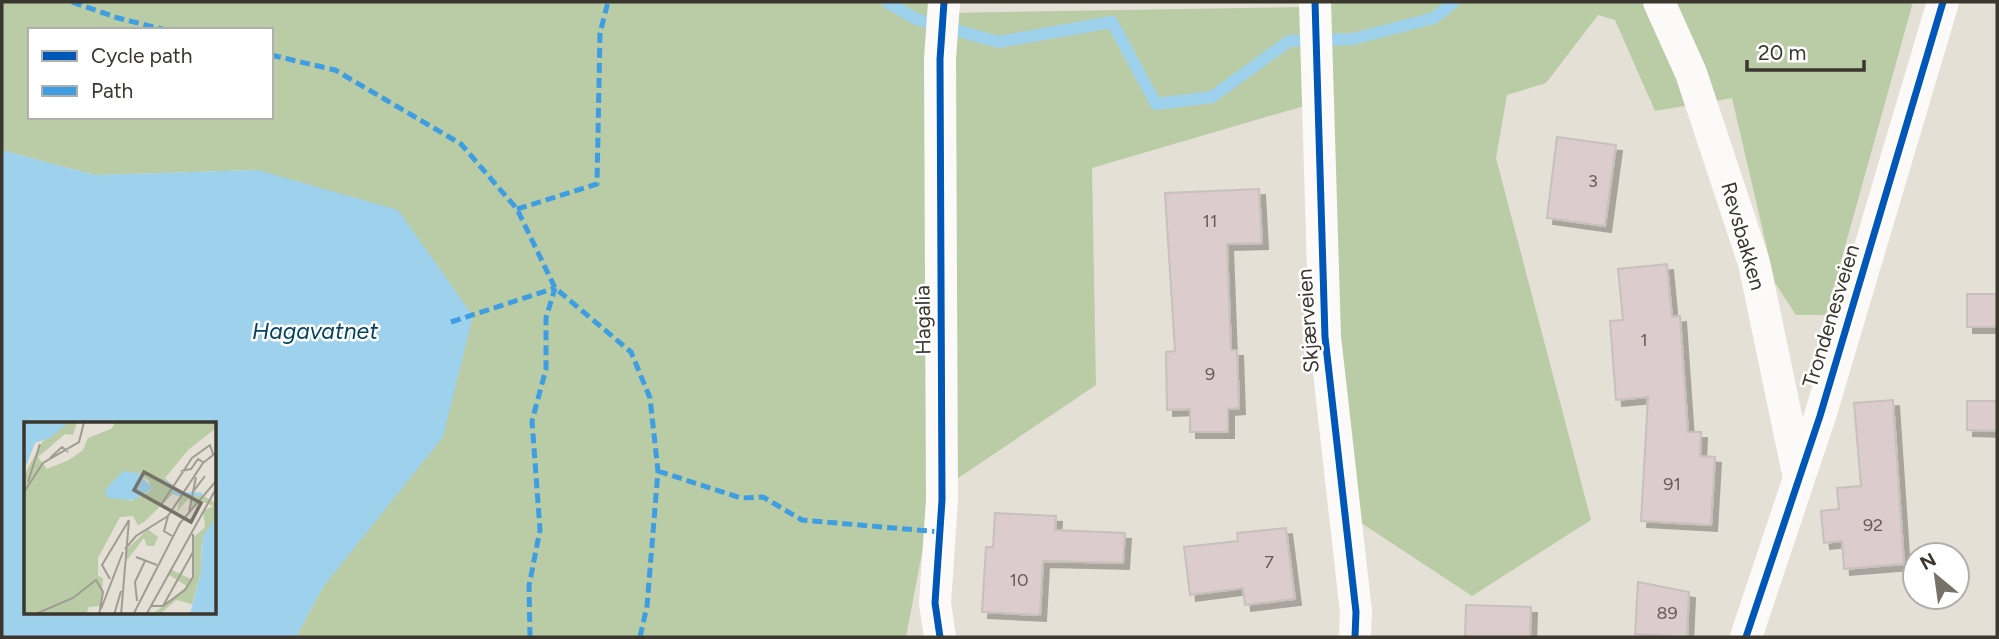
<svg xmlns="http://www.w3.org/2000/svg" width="1999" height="639" font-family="Figtree,sans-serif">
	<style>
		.forest { fill: #b9cca6; fill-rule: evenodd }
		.water { fill: #9ed1eb; fill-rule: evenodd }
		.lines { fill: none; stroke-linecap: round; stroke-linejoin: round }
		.stream { stroke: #9ed1eb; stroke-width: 12 }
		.building { fill: #ddcccd; stroke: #c7c0bd; stroke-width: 2; filter: url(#shadow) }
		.minor { stroke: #fbfaf9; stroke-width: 32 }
		.quiet { stroke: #3f9ee1; stroke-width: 5; stroke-dasharray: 10 5; stroke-linecap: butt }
		.cycleway-casing { stroke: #fff; stroke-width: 11 }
		.cycleway { stroke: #0057b8; stroke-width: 7 }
		.labels { text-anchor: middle; stroke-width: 5; stroke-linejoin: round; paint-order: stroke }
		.number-label { font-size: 18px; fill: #645c56 }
		.street-label { font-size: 21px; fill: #3b372e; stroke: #fff }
		.water-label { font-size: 23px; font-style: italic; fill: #02435f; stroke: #fff }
		.inset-river { fill: none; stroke: #9ed1eb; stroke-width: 3.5 }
		.inset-road { fill: none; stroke: #a19c92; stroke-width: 2 }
		.view { fill: #767268; fill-opacity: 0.15; stroke: #767268; stroke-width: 3.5 }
		.inset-edge { fill: none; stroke: #3b372e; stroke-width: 3.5 }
	</style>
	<defs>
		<filter id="shadow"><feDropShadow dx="6" dy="6" stdDeviation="0" flood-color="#0004"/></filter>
	</defs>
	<rect width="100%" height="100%" fill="#e5e0d5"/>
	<!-- forest -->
	<path class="forest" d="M2 2H929L949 13 1304 7 1315 2H1913L1826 315H1796L1775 283 1732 98 1655 111 1615 20 1598 15 1546 83 1507 95 1496 158 1591 520 1472 596 1331 503 1304 106 1092 168 1096 385 933 495 906 637H296L323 587 258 170 95 175 2 150ZM30 30H271V117H30Z"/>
	<!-- water -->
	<path class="water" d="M2 150 95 175 258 170 398 210 473 316 443 437 323 587 296 637H2ZM26 424H215V613H26Z"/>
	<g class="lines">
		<!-- stream -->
		<path class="stream" d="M887 2 916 19 998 42 1112 22 1156 104 1212 97 1289 41 1353 39 1434 18 1454 2"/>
	</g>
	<!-- building -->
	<path class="building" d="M1557 137 1616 145 1605 226 1547 218Z
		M1259 189 1262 243 1227 244 1231 350H1237L1239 408 1228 409V432H1190V409L1167 410 1166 352 1175 351 1165 193Z
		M1667 264 1672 317 1680 316 1688 432H1701L1700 456 1715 457 1711 525 1641 521 1648 397 1616 400 1610 321 1623 320 1618 269Z
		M1967 294H1997V327H1967Z
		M1893 400 1904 564 1844 569 1842 541 1824 543 1821 511 1839 509 1837 488 1861 486 1854 403Z
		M1967 401H1997V431L1967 430Z
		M995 513 1056 516 1055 530 1125 533 1123 563 1043 561 1040 615 982 612 986 547H993Z
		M1286 528 1295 599 1245 605 1243 588 1190 595 1184 547 1238 541 1237 533Z
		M1638 582 1689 592 1687 637 1635 634Z
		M1466 605 1531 607 1530 637H1465Z"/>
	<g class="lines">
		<!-- minor -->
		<path class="minor" d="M1315 2 1325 337 1356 612 1355 637
			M1659 2 1691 73 1754 263 1799 478
			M940 637 935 603 942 500 940 59 944 2
			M1746 637 1820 416 1943 2"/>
		<!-- quiet -->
		<path class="quiet" d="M72 2 118 18 166 30
			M271 55 335 70 461 144 517 209 555 288 631 352 650 398 658 471 647 606 640 637
			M517 209 597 184 600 33 608 2
			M451 322 555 288
			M658 471 741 498 763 497 802 520 940 532
			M530 637 529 586 540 530 532 421 546 369V318L555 288"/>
		<!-- cycleway casing -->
		<g class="cycleway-casing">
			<path id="cycleway" d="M1315 2 1325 337 1356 612 1355 637
				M940 637 935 603 942 500 940 59 944 2
				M1746 637 1820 416 1943 2"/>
		</g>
		<!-- cycleway -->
		<use href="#cycleway" class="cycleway"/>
	</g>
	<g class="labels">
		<!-- number labels -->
		<g class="number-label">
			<text x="1593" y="187">3</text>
			<text x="1210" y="227">11</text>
			<text x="1644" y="346">1</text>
			<text x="1210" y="380">9</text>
			<text x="1672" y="490">91</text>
			<text x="1873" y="531">92</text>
			<text x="1269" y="568">7</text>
			<text x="1019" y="586">10</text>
			<text x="1667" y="619">89</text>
		</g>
		<!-- street labels -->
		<g class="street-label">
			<text transform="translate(1743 236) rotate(74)" y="7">Revsbakken</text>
			<text transform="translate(1831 316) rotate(-73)" y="7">Trondenesveien</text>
			<text transform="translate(923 320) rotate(-91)" y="7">Hagalia</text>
			<text transform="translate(1308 321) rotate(-94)" y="7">Skjærveien</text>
		</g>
		<!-- water labels -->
		<g class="water-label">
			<text x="315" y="339">Hagavatnet</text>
		</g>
	</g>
	<!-- overview -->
	<g transform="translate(24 422)">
		<rect width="192" height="192" fill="#e5e0d5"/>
		<path d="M45 0H53L49 13 41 12 14 35 23 47 45 38 59 28 64 16 87 7 92 0H192V6L164 28 141 56 157 71 176 72 192 81V96L178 121 177 150 168 182 152 178 136 192H129L163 164 145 153 148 148 169 158V116L181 105 179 89 189 84 177 79 167 88 165 76 153 90 156 74 149 72 120 100 114 103 109 94 96 95 74 136V154L79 156 77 184 65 185 62 192 0 193V53L19 19ZM114 51 125 59 126 69 107 79 102 76ZM124 107 134 115 130 124H123L120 116 103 138 102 128Z" fill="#b9cca6" fill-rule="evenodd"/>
		<path d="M0 0H45L26 16 11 21 0 49ZM99 49 114 51 129 66 110 78 83 76 81 68ZM192 96V192H166L177 150 179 114Z" fill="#9ed1eb"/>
		<path class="inset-river" d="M141 59 153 72H178"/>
		<path class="inset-road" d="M26 36 38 25 44 30M157 49 167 47 174 37 179 40M4 60 16 22M0 70 19 41 55 20 60 0M168 71 181 54M137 83 168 36 186 23 189 32M165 90 172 55M148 114 140 109 144 94 179 41 193 30M101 127 112 114 144 94M112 135 133 143M86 157 78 143 105 98M113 179 111 160 121 139M127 184H139L169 130M139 184 161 168 169 155V112M77 187 99 130M9 193 49 176 72 158 79 170 75 193M90 193 97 169M97 193 105 98M109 193 156 101 193 58M122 193 193 65"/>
		<path class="view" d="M120 50 177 81 167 100 110 68Z"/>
		<rect width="192" height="192" class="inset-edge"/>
	</g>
	<!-- border -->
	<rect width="1999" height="639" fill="none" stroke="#3b372e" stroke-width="7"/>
	<!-- legend -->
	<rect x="28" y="28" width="245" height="91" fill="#ffffff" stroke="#b1afab" stroke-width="2"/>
	<rect x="42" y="51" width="35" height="10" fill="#0057b8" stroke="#b1afab" stroke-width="2"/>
	<text x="91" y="63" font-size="21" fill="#3b372e">Cycle path</text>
	<rect x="42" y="86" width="35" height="10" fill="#3f9ee1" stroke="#b1afab" stroke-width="2"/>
	<text x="91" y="98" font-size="21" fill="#3b372e">Path</text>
	<!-- north arrow -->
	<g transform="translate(1936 576) rotate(331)"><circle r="33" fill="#ffffff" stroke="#b1afab" stroke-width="2"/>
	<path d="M0-5L12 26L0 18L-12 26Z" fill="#767268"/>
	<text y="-10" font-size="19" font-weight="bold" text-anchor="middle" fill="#3b372e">N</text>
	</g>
	<!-- scale -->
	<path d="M1747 60v10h117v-10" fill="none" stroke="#3b372e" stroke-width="3.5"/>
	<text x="1758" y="60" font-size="21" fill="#3b372e" stroke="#ffffff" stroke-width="5" paint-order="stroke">20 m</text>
</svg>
